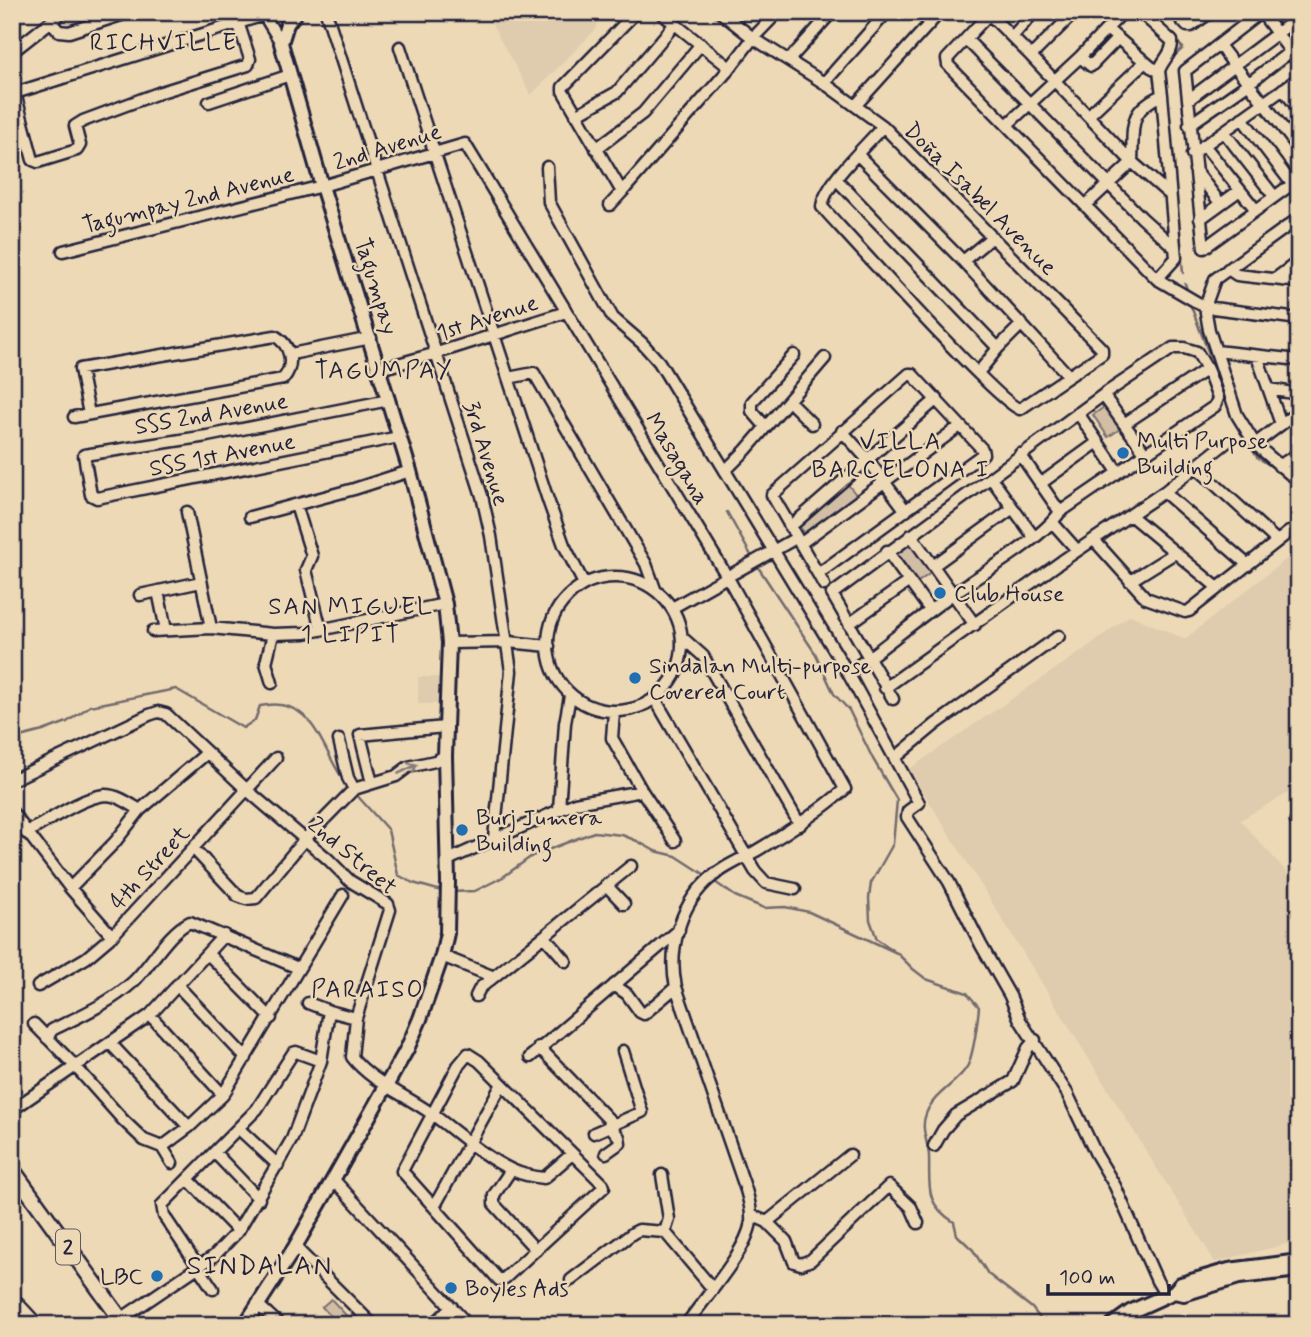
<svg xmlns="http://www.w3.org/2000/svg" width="1311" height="1337" font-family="Mynerve,sans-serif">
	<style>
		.built { fill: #dfcbae }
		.green { fill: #d1bea5; stroke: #7a7070; stroke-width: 2 }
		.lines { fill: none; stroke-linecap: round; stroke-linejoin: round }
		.stream { stroke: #726a6c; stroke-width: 2.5 }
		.minor-casing { stroke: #22223b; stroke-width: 15 }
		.major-casing { stroke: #22223b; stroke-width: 18 }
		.highway-casing { stroke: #22223b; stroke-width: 19 }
		.minor { stroke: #eed9b7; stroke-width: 10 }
		.major { stroke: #eed9b7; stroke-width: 12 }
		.highway { stroke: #eed9b7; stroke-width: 14 }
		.oneway { stroke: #887e79 }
		.poi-dot { fill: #1f6fb2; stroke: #eed9b7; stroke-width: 2.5 }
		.labels { text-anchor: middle; stroke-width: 5; stroke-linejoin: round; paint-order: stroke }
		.shield { fill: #eed9b7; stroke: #5f5960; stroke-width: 2 }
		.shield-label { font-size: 21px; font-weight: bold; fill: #22223b }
		.street-label { font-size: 23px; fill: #22223b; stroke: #eed9b7 }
		.poi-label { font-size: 23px; fill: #22223b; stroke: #eed9b7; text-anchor: start }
		.neighbourhood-label { font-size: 24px; letter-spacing: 2px; fill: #22223b; stroke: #eed9b7 }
		.quarter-label { font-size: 26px; letter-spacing: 2px; fill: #22223b; stroke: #eed9b7 }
	</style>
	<rect width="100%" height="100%" fill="#eed9b7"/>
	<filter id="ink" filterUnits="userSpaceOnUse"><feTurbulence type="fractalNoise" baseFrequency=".0143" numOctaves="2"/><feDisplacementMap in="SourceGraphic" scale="14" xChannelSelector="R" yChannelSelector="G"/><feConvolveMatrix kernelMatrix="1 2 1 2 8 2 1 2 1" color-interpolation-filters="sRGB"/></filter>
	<g filter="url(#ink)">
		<!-- built -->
		<path class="built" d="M485 12H601L596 29 531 95Z
			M1299 549V787L1240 820 1299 886V1241L1215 1262 909 769 1082 651 1130 615 1185 639Z
			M418 677H439V704H418Z"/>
		<!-- green -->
		<path class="green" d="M1107 405 1123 427 1108 437 1093 415Z
			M846 482 858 497 807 536 796 522Z
			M911 536 935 570 912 586 888 552Z
			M331 1299 355 1325H339L322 1307Z"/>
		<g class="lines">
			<!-- stream -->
			<path class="stream" d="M1148 12 1156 20
				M1175 40 1183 48 1169 61 1165 70 1183 273
				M1185 284 1188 292
				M1191 306 1232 415
				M1246 439 1257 457 1283 474
				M1292 479 1299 487
				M727 512 753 559
				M756 564 815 653 834 694 849 710 873 759 897 800 893 844 871 883 869 898 870 920 877 939 893 950
				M12 739 43 731 67 722 90 706 176 689 243 728 255 720 260 706C315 694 320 750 347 785
				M354 792 388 830 398 875 413 883 445 892
				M712 880 735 896 764 908 785 907 809 912 899 954
				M451 892 475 891 503 877 532 856 594 832 622 835 637 841 655 851 676 856 707 876
				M898 954 913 969 926 979 967 993 979 1007C977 1025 975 1048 968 1065 960 1082 934 1092 926 1114 920 1128 928 1142 929 1156 930 1187 924 1203 954 1222L957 1235 973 1250 988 1274 1032 1308 1045 1325"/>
			<!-- minor casing -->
			<g class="minor-casing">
				<path id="minor" d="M262 12 281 43
					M326 12 482 496 491 536 511 671 494 838
					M636 12 563 87V91L622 192 730 68 753 38 778 12
					M660 12 730 68
					M720 12 753 38 824 83 883 126 1102 349V354L1020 409C1001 406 847 234 822 207 824 184 867 145 883 126
					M991 12 989 14 1031 56
					M1075 12 1031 56 1132 162C1134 129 1126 111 1162 95L1159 71
					M1174 12 1187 26H1191L1211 12
					M1261 12 1185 71 1204 248 1299 179
					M1261 12 1299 63
					M989 14 947 59 948 65 1157 279 1205 307 1299 319
					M51 22 59 31 69 32 130 12
					M1107 29 1151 67 1159 71C1162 60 1173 54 1172 41L1140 12
					M1012 37 1034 12
					M966 39 1142 218 1174 247
					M1219 45 1299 149
					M400 47 548 500 564 545 583 582
					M12 52 63 12
					M1080 57 1091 66 1118 38
					M789 60 832 12
					M12 82 33 160 38 162 77 150 80 145 75 126 83 121 161 92 248 65 250 59 238 22 229 12
					M824 83 887 12
					M1283 89 1299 110
					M15 93 264 15
					M1188 100 1299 17
					M209 102 290 75
					M856 105 940 12
					M576 115 617 92 674 25
					M1089 115 1145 62
					M1242 118 1292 184
					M1008 124 1080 57 1123 12
					M1189 125 1249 83 1299 45
					M1224 132 1274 196
					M1204 145 1256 210
					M596 149 643 113 701 44
					M1192 154 1299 78
					M858 155 963 261 1069 376
					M547 167 549 202 613 318 642 343 659 362 848 673 919 803 908 811 907 817 949 882 981 945 1010 996 1020 1020 1067 1093 1096 1154 1115 1186 1157 1281 1166 1296
					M1195 170 1220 203
					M837 180 998 348
					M610 205 622 192
					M1086 205 1132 162 1169 194
					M1200 219 1240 190
					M63 251 322 186 465 144 728 578 845 789C818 813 788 832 756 851 740 860 720 868 706 882 679 908 668 952 676 987L746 1190C749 1200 752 1211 751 1222 746 1253 704 1298 686 1325
					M963 261 992 237
					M1228 269 1237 275 1299 282
					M1157 279 1176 258 1162 95
					M1275 279 1299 261
					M1216 351 1299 360
					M291 354 371 338
					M1257 356 1281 424
					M380 369 437 353 566 312
					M978 373 998 348 1022 324
					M909 374H912L982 449 983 454 818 574 772 495Z
					M508 378 534 373 646 564 655 589
					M1269 389 1299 394
					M1103 395 1146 454
					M389 400 207 436 84 455 91 495 97 498 399 437
					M789 401 812 424
					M1078 413 1118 472
					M74 417 283 379C295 365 291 345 275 336L80 369 89 414
					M1124 424 1207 369
					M765 426 752 411V402L794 355
					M842 431 868 460 906 511
					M1255 444 1299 411
					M1020 454 1060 512
					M1195 466 1277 541
					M1279 466 1299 453
					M725 471 746 450 825 358
					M1291 475 1255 444 1237 415 1209 330 1205 307 1215 279 1299 218
					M991 478 1034 537
					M1040 484 1098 442
					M1164 492 1248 565
					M296 505 312 556 306 570 321 630
					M187 512 211 628
					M1130 515 1218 588
					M250 517 354 489 410 471
					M1053 523 1077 550
					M790 527 937 399
					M911 535 975 625
					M1094 540 1146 598 1185 612 1189 611 1289 532
					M800 544 960 426
					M887 551 930 610
					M933 566 1013 508
					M818 574 824 585
					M548 644a67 67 0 1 1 134 0a67 67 0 1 1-134 0Z
					M1130 581 1175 553
					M158 591 166 630
					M140 595 201 582
					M672 608 796 538
					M849 624 908 582
					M153 631 211 628 273 634 305 633 445 604
					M685 640 703 656 800 825
					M449 643 508 642 549 646
					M848 673C883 648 917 619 953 594 982 573 1041 540 1060 512L1215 406 1218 398 1207 369 1197 352 1184 348H1173L1103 395 832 594 893 699
					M272 683 266 663 273 634
					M885 688 1062 561 1164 492 1227 442
					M655 699 755 871 766 883 795 889
					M614 712 612 738 642 791 675 841
					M895 758 936 724 1059 636
					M12 780 149 715 158 712 166 714 247 790 328 859 350 881 388 904 390 910 356 1018 352 1057C371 1082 406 1095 432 1114 458 1133 482 1156 512 1170 523 1175 533 1177 544 1178L572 1154
					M372 783 360 735 445 727
					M354 789 396 776 408 767 435 761 445 756
					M559 809 565 723 570 696
					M12 812 70 888 112 936
					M1299 816 1296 821 1299 826
					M26 833C47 822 82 797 105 795 118 795 130 804 140 810L207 753
					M193 848 238 896 246 899 256 898 304 840 354 789 348 778 339 740
					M448 860 575 803 642 791
					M606 885 624 904
					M70 888 115 842 140 810
					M545 937 566 961
					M208 954 271 1018
					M442 956 494 977
					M177 985 246 1058
					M614 985 627 994 640 1012 644 1014 676 987
					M38 986 86 958 112 936 276 758
					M476 996 480 988 631 866
					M308 1003 329 1011 356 1018
					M150 1015 223 1095
					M34 1024 75 1066 123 1120 144 1140 162 1147 172 1163
					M47 1038 52 1030C80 1016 110 1003 133 982 151 965 168 932 190 922L298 968
					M110 1043 189 1127
					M539 1047 614 1125
					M468 1054 479 1061 603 1184 604 1187 505 1278 499 1280 402 1171 458 1066Z
					M530 1057 679 930
					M12 1110 150 1015 224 935
					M239 1129 278 1165
					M594 1133 642 1112 623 1051
					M934 1146 943 1130 956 1115 1013 1081 1028 1048 1035 1040
					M162 1147 189 1127 223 1095 343 895
					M215 1153 259 1199
					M606 1153 620 1143 619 1137 610 1126
					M511 1170 494 1195V1204L536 1250
					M188 1179 238 1231
					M334 1180 468 1325
					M434 1207 502 1084
					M751 1215 767 1222 850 1155
					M767 1222 786 1241 794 1262 801 1264 811 1260 889 1186 911 1207 918 1223
					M665 1232 712 1288
					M295 1247 373 1325
					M571 1280 633 1233 639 1230 665 1232 669 1219 662 1175
					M213 1289 164 1216 162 1205 257 1109 293 1053 296 1052 321 1061
					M12 1297 38 1325
					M258 1305 280 1325
					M121 1319 214 1256 238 1231 292 1139 321 1061 329 1011
					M433 1325 452 1307"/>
			</g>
			<!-- major casing -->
			<g class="major-casing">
				<path id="major" d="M1174 1292 1184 1294 1239 1277 1299 1270
					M245 1325 295 1247 407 1049 420 1019 442 956 447 933 448 882 445 756 449 643 445 604 410 471 322 186 281 43 287 24 296 12
					M1112 1325 1130 1312 1174 1292 1181 1284 1229 1270 1299 1261"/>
			</g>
			<!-- highway casing -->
			<g class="highway-casing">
				<path id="highway" d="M12 1169 125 1325"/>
			</g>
			<!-- minor -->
			<use href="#minor" class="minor"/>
			<!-- major -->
			<use href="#major" class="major"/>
			<!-- highway -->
			<use href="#highway" class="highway"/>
		</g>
		<!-- one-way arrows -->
		<defs><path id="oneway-shaft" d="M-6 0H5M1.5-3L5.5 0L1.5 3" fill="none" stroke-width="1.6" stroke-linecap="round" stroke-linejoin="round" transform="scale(1.75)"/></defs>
		<use class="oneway" href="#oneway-shaft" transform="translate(408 769) rotate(-26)"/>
	</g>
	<!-- markers -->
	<g class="poi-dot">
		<circle cx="1123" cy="453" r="7"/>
		<circle cx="940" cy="593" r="7"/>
		<circle cx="635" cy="678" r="7"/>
		<circle cx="462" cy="830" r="7"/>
		<circle cx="157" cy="1276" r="7"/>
		<circle cx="451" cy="1288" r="7"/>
	</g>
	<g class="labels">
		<!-- shield labels -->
		<rect class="shield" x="56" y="1229.5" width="24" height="35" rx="5"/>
		<g class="shield-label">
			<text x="68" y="1254">2</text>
		</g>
		<!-- street labels -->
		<g class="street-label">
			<text transform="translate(387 146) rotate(-17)" y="8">2nd Avenue</text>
			<text transform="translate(981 198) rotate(45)" y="8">Doña Isabel Avenue</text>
			<text transform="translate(188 199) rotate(-14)" y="8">Tagumpay 2nd Avenue</text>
			<text transform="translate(377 286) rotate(73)" y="8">Tagumpay</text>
			<text transform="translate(487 317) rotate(-18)" y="8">1st Avenue</text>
			<text transform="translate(211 413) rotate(-10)" y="8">SSS 2nd Avenue</text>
			<text transform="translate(487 453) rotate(73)" y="8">3rd Avenue</text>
			<text transform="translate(222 454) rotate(-11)" y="8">SSS 1st Avenue</text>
			<text transform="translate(678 458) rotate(59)" y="8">Masagana</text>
			<text transform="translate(353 855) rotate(40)" y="8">2nd Street</text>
			<text transform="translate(149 867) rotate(-47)" y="8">4th Street</text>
		</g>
		<!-- poi labels -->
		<g class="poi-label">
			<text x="1137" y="448">Multi Purpose<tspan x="1137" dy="26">Building</tspan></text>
			<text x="954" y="601">Club House</text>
			<text x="649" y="673">Sindalan Multi-purpose<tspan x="649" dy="26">Covered Court</tspan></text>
			<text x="476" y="825">Burj Jumera<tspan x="476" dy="26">Building</tspan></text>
			<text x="143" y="1284" text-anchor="end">LBC</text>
			<text x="465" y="1296">Boyles Ads</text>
		</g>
		<!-- neighbourhood labels -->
		<g class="neighbourhood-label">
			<text x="164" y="50">RICHVILLE</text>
			<text x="384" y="378">TAGUMPAY</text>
			<text x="901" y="449">VILLA<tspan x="901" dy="28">BARCELONA I</tspan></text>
			<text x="351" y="614">SAN MIGUEL<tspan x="351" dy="28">1 LIPIT</tspan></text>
			<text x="368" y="997">PARAISO</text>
		</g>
		<!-- quarter labels -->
		<g class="quarter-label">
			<text x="260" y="1274">SINDALAN</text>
		</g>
	</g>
	<!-- margin -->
	<rect width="1311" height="1337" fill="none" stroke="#eed9b7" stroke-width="42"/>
	<rect x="21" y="21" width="1269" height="1295" fill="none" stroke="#22223b" stroke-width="2.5" filter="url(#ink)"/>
	<!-- scale -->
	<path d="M1048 1284v10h121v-10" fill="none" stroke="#22223b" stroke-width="3.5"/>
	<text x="1059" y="1284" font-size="21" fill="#22223b" stroke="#eed9b7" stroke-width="5" paint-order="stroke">100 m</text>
</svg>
